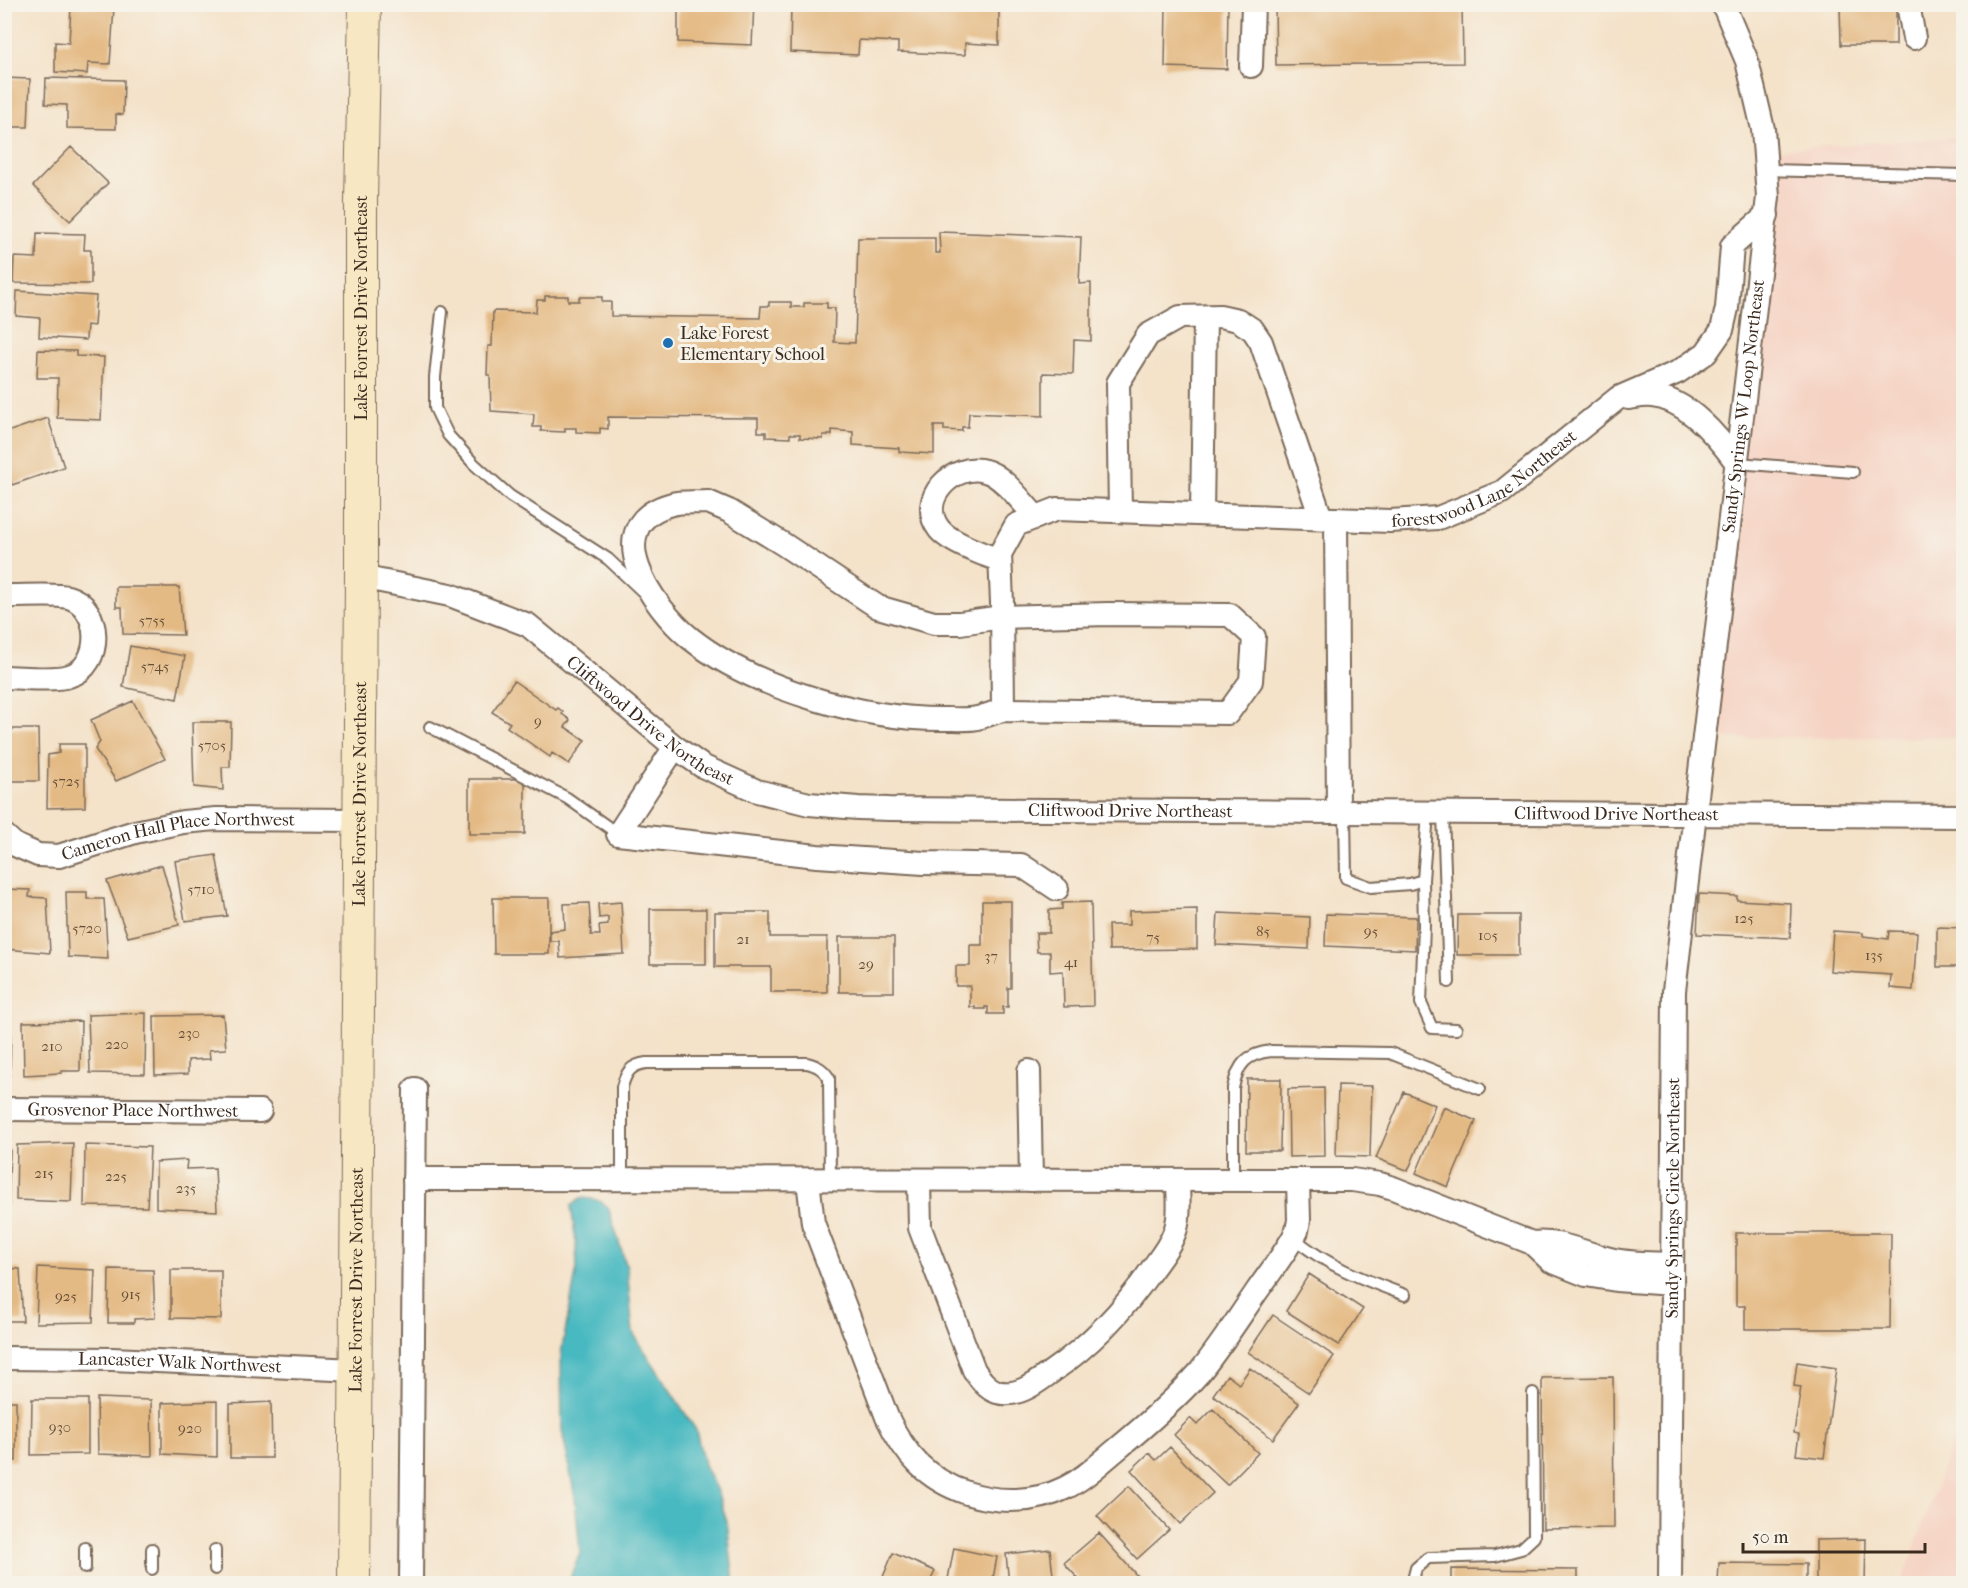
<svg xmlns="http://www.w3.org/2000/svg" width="1968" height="1588" viewBox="0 0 1968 1588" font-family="'IM FELL French Canon',serif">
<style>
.built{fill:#f5d2c2}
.water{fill:#4ab9c1;stroke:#427270;stroke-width:1.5}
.building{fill:#e4ba84}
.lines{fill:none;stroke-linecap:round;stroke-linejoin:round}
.lane-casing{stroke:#7c6a5a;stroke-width:14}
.street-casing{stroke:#7c6a5a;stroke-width:26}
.secondary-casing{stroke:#7c6a5a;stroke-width:34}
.lane{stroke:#fff;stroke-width:10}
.street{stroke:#fff;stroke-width:22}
.secondary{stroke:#f7e8c3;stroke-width:32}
.poi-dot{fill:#1f6fb2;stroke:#f7f3e8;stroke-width:2}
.labels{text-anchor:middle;stroke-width:6;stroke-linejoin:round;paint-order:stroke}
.number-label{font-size:15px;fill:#654e38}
.street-label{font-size:18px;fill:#3b2a1e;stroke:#f7f3e8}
.poi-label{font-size:18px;fill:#3b2a1e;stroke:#f7f3e8;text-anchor:start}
</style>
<rect width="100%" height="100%" fill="#f7f3e8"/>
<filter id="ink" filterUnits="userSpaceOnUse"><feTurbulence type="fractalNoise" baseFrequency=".0167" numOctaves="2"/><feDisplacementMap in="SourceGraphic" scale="12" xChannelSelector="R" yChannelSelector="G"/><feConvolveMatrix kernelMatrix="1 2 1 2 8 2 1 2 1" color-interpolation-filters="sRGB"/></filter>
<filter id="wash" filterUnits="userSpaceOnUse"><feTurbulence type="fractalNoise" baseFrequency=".008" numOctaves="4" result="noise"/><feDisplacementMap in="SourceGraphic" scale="24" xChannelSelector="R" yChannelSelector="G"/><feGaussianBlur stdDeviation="1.35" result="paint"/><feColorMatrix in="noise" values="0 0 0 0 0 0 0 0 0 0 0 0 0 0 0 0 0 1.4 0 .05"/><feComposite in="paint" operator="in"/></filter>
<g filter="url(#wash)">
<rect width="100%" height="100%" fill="#f4e2c9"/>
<path class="built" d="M1963 136V737L1708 738 1769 150Z
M1963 1410V1583H1902Z"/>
<path class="water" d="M582 1198C593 1199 600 1199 608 1207L627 1268 633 1333 696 1430 704 1465 717 1491 727 1522 734 1583H568L580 1553 575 1497 562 1430 561 1354 577 1268 576 1243 571 1206Z"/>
<g id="blocks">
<path class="building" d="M678 4H754L752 45 678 42Z
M825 4 824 6H836V4H999V45L965 43V55L898 52V42L859 40 858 55 790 52 791 5Z
M1166 4H1228L1227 69 1165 67Z
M1327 4H1462L1463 63 1276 65 1275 5Z
M1840 4H1896V45H1841Z
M71 6 114 8 110 64 88 63 87 74 55 72V42L69 43Z
M4 78 30 79 28 127H4Z
M46 78 124 80 123 115 116 114V129L67 128V105L45 104Z
M71 147 108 183 70 221 33 186Z
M4 198H10L8 231H4Z
M939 232 1081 237 1079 284 1091 283V341L1074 340 1073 374 1043 373V416L969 413 968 427H962V431L944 430V426H934V454L899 452V448L853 445V432L832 430V435H823V439L800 438V434H790V438L766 437V432H758V418L608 417V429L600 428V433L576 432V428H565V432L541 431V427H533L534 414 491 411 490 375H487L488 346H492L493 311 536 312 537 300H545V296H568V301H579V297H602V302H611V316L760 318 761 306H769V302H791V307H804V303H827V308H835L834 342 855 343 858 238H935V253H940Z
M37 233 85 234 84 250H91V284L13 283 14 257 36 258Z
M17 291 96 296 94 326 87 325 86 340 39 337 40 318 16 316Z
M38 350 76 351V356L104 357 101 420 57 418 58 378H37Z
M48 418 64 467 12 485 4 462V433Z
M116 587H179L183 635 123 634 122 607H116Z
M130 646 185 656 177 699 123 687Z
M514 681 556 710 558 708 563 712 562 714 570 720 565 727 585 740 569 764 552 753 550 757 507 727 510 723 492 712Z
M133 701 165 759 116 781 95 749 100 742 91 720Z
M192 722H231L230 767H222L223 790 194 787Z
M4 729H38L39 781H4Z
M59 744H85V807L47 808 48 755 59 753Z
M469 779H525V834H469Z
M216 855 227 916 185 921 175 861Z
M162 865 179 925 128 937 107 881Z
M6 889 30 890 29 897 47 898 50 953 5 949Z
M66 892H87V899H104L108 959 68 957Z
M1699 894 1737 896V900L1791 903 1790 938 1697 934Z
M493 898H549V954H494Z
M982 901H1011V988H1008V1007H1003V1014H988V1007H985V1009H975V1007H970V986H956V966H970V945H982Z
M621 902 624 954 560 958 559 941H550V931L565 929 564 904 589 903 591 935H600L599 926 608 925V917L599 918 598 904Z
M1091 902 1093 1006 1064 1007 1063 971 1050 972V952H1037L1036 933H1049V910L1062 909V903Z
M650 909H706V964H650Z
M1197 909V949L1109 950 1108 925H1129V911Z
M715 912H770V937H827V992H771V967H715Z
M1218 913 1310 917 1309 949 1216 945Z
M1326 914 1416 917 1415 950 1325 946Z
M1458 915H1519V955H1457Z
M1937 927 1964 928V967H1937Z
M1833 931 1863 933V936L1888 939 1889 931 1917 932 1913 990 1890 988 1891 975 1830 971Z
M839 937H894V992H839Z
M146 1013 145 1074 90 1073 88 1015Z
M223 1015 226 1049 209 1050 210 1059 188 1060V1074L155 1075 154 1016Z
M4 1016H11L10 1075 4 1074Z
M81 1021 80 1071H61V1073L24 1075 23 1022Z
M1247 1079H1281L1280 1151H1246Z
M1338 1085 1372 1086 1370 1157 1336 1156Z
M1324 1088 1325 1156 1289 1157 1288 1089Z
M1404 1092 1435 1105 1408 1171 1376 1158Z
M1444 1107 1476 1121 1448 1187 1416 1173Z
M73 1143 71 1202 16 1200 17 1145Z
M85 1145 150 1147 147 1207 84 1206Z
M4 1149H10L8 1206 4 1205Z
M187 1160 186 1169 215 1168 217 1211 156 1208V1162Z
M1736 1233H1891L1890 1329H1745V1306H1736Z
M38 1267 95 1270 93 1322 36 1323Z
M4 1268 20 1269 23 1321H4Z
M109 1269 153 1270 155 1318 134 1319V1323H108Z
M171 1270H221V1319L171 1318Z
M1309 1274 1363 1309 1339 1345 1286 1311Z
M1273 1315 1334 1356 1309 1393 1248 1352Z
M1797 1362 1836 1368 1824 1458 1796 1455 1799 1434 1794 1433 1801 1387 1794 1386Z
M1250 1368 1299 1403 1273 1439 1213 1395 1227 1375 1239 1384Z
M1613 1377 1614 1528 1543 1529 1542 1378Z
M97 1398 151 1400 152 1456 98 1454Z
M32 1399H88V1454L31 1455Z
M4 1401H16V1461H4Z
M217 1401V1457L162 1454V1403Z
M271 1402 272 1458H230V1404Z
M1213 1409 1258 1453 1227 1485 1174 1435 1190 1418 1197 1425Z
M1170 1447 1213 1493 1180 1524 1131 1470 1149 1453 1156 1460Z
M1129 1486 1169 1530 1137 1559 1097 1516Z
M1099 1533 1138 1577 1131 1584H1083L1064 1563Z
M1866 1539 1865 1584H1816V1540Z
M954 1548 997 1557 992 1584H947Z
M1050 1549 1054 1584H1009L1006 1554Z
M893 1553 935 1571 929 1584H880Z
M1719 1563 1806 1564V1584H1718Z
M1451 1569 1578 1570V1584H1451Z"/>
</g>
</g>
<g filter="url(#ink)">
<use href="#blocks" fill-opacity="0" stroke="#7c6a5a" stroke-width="1.5"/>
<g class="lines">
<defs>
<path id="lane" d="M1766 170 1964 175
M442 312 435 377V408L448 435 474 464 510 496 608 559 642 591
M1737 463 1853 472
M430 727 567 798 618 834
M1345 812 1346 878 1371 887 1410 884 1423 880 1428 813
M1443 813 1449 982
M1423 880 1424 926 1421 1003 1432 1028 1456 1029
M622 1179V1087C626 1072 631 1065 646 1063H807C818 1066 823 1069 829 1078L830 1180
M1233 1180V1088C1238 1064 1246 1054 1271 1051L1390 1053 1480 1089
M1293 1237C1326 1266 1365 1280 1405 1295
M85 1568V1548
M152 1569V1549
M215 1569V1550
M1412 1584 1416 1568 1428 1558 1495 1556 1521 1549 1534 1537 1533 1393"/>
<g id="street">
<path d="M1908 4 1914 38"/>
<path d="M1251 66 1253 4"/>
<path d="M1628 398C1636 397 1644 395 1652 396 1687 399 1718 437 1737 463"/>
<path d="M708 502 729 511 783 544 878 607 934 623H960L1002 617 1108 614 1230 615 1254 637 1251 681 1228 713 1003 710C995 712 986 716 977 718 968 720 956 719 946 719 865 720 754 689 690 638 653 608 595 525 672 504 682 501 697 503 708 502Z"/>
<path d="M1120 511 1118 383 1148 335 1180 317 1220 316 1238 320 1253 330 1261 342 1321 518"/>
<path d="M1202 513 1205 317"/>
<path d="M1336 519 1338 812"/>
<path d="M1000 560C984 555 949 542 939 529 916 499 954 462 985 471 1003 475 1023 504 1036 517"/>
<path id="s1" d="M361 577 450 595 528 625 675 747 702 766 757 791 809 804 858 808 889 809 1964 816"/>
<path d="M4 599 12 596C26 596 57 594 68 597 102 606 104 666 69 676 54 681 21 677 4 677"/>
<path id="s2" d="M1003 710 1002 603 1000 554 1016 525 1057 509 1390 521 1438 518 1502 492 1618 398 1678 372 1706 353 1722 330 1727 308 1732 246 1767 215"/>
<path d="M675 747 618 834 817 856 924 863 1021 865 1057 889"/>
<path id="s3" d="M4 835 15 845 38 855 59 856 135 832 183 822 216 819 359 820"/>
<path d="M1029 1071 1031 1180"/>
<path id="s4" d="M4 1109 260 1111"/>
<path d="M414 1179 1352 1180 1380 1184 1393 1188 1532 1243 1551 1261 1586 1275 1616 1280 1672 1284"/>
<path d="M808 1180 813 1223 887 1417C905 1455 926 1479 967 1493 997 1503 1035 1503 1065 1488 1084 1479 1099 1464 1116 1450 1145 1426 1174 1401 1199 1373 1220 1347 1238 1319 1257 1291 1271 1271 1286 1252 1297 1231L1299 1220 1298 1180"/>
<path d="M919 1180 920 1228 974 1370C980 1379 986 1388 997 1392 1017 1398 1036 1383 1051 1372 1092 1344 1124 1310 1152 1269 1160 1258 1169 1247 1174 1234 1181 1218 1178 1197 1178 1180"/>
<path d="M1532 1243C1560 1240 1580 1252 1606 1258 1627 1264 1650 1263 1672 1264"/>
<path id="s5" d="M4 1358 112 1359 356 1370"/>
<path d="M411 1584 415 1089"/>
<path id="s6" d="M1670 1584 1674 991 1768 197 1763 129 1747 61 1723 4"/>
</g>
<g id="secondary">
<path id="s7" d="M354 1584 361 577V201L365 4"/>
</g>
</defs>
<use href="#lane" class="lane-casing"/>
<use href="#street" class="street-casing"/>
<use href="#secondary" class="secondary-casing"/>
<use href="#lane" class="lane"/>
<use href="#street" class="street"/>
<use href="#secondary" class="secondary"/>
</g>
</g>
<circle class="poi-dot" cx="668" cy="343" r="6"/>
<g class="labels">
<g class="number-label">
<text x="152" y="625">5755</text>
<text x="155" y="671">5745</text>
<text x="538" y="726">9</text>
<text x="212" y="750">5705</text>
<text x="66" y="786">5725</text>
<text x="201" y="894">5710</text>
<text x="1744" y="923">125</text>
<text x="87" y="933">5720</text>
<text x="1263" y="936">85</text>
<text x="1371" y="936">95</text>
<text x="1488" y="940">105</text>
<text x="1153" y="942">75</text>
<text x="743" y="944">21</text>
<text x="1874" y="960">135</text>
<text x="991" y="961">37</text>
<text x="1071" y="967">41</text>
<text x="866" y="969">29</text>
<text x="189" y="1038">230</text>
<text x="117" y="1049">220</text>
<text x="52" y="1051">210</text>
<text x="44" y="1178">215</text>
<text x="116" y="1181">225</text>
<text x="186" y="1193">235</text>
<text x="131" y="1299">915</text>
<text x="66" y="1301">925</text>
<text x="60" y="1432">930</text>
<text x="190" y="1433">920</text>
</g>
<g class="street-label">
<text dy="6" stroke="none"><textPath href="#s7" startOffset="1276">Lake Forrest Drive Northeast</textPath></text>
<text dy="6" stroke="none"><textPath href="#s6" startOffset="1182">Sandy Springs W Loop Northeast</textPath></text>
<text dy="6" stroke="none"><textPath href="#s2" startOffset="672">forestwood Lane Northeast</textPath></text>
<text dy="6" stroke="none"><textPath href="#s1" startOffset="330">Cliftwood Drive Northeast</textPath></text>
<text dy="6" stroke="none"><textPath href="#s7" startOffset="790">Lake Forrest Drive Northeast</textPath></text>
<text dy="6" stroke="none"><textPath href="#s1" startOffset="834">Cliftwood Drive Northeast</textPath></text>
<text dy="6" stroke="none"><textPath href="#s1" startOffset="1320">Cliftwood Drive Northeast</textPath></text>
<text dy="6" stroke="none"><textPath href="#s3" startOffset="183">Cameron Hall Place Northwest</textPath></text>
<text dy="6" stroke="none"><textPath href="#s4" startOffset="129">Grosvenor Place Northwest</textPath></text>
<text dy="6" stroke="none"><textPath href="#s6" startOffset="386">Sandy Springs Circle Northeast</textPath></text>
<text dy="6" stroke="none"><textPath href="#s7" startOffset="304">Lake Forrest Drive Northeast</textPath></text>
<text dy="6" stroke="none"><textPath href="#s5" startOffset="176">Lancaster Walk Northwest</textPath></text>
</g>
<g class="poi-label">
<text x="680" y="339">Lake Forest<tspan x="680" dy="21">Elementary School</tspan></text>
</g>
</g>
<rect width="1968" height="1588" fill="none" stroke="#f7f3e8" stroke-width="24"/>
<path d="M1743 1543v9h182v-9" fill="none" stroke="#3b2a1e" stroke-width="3"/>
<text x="1752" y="1543" font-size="18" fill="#3b2a1e" stroke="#f7f3e8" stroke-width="4.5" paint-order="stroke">50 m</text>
</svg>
